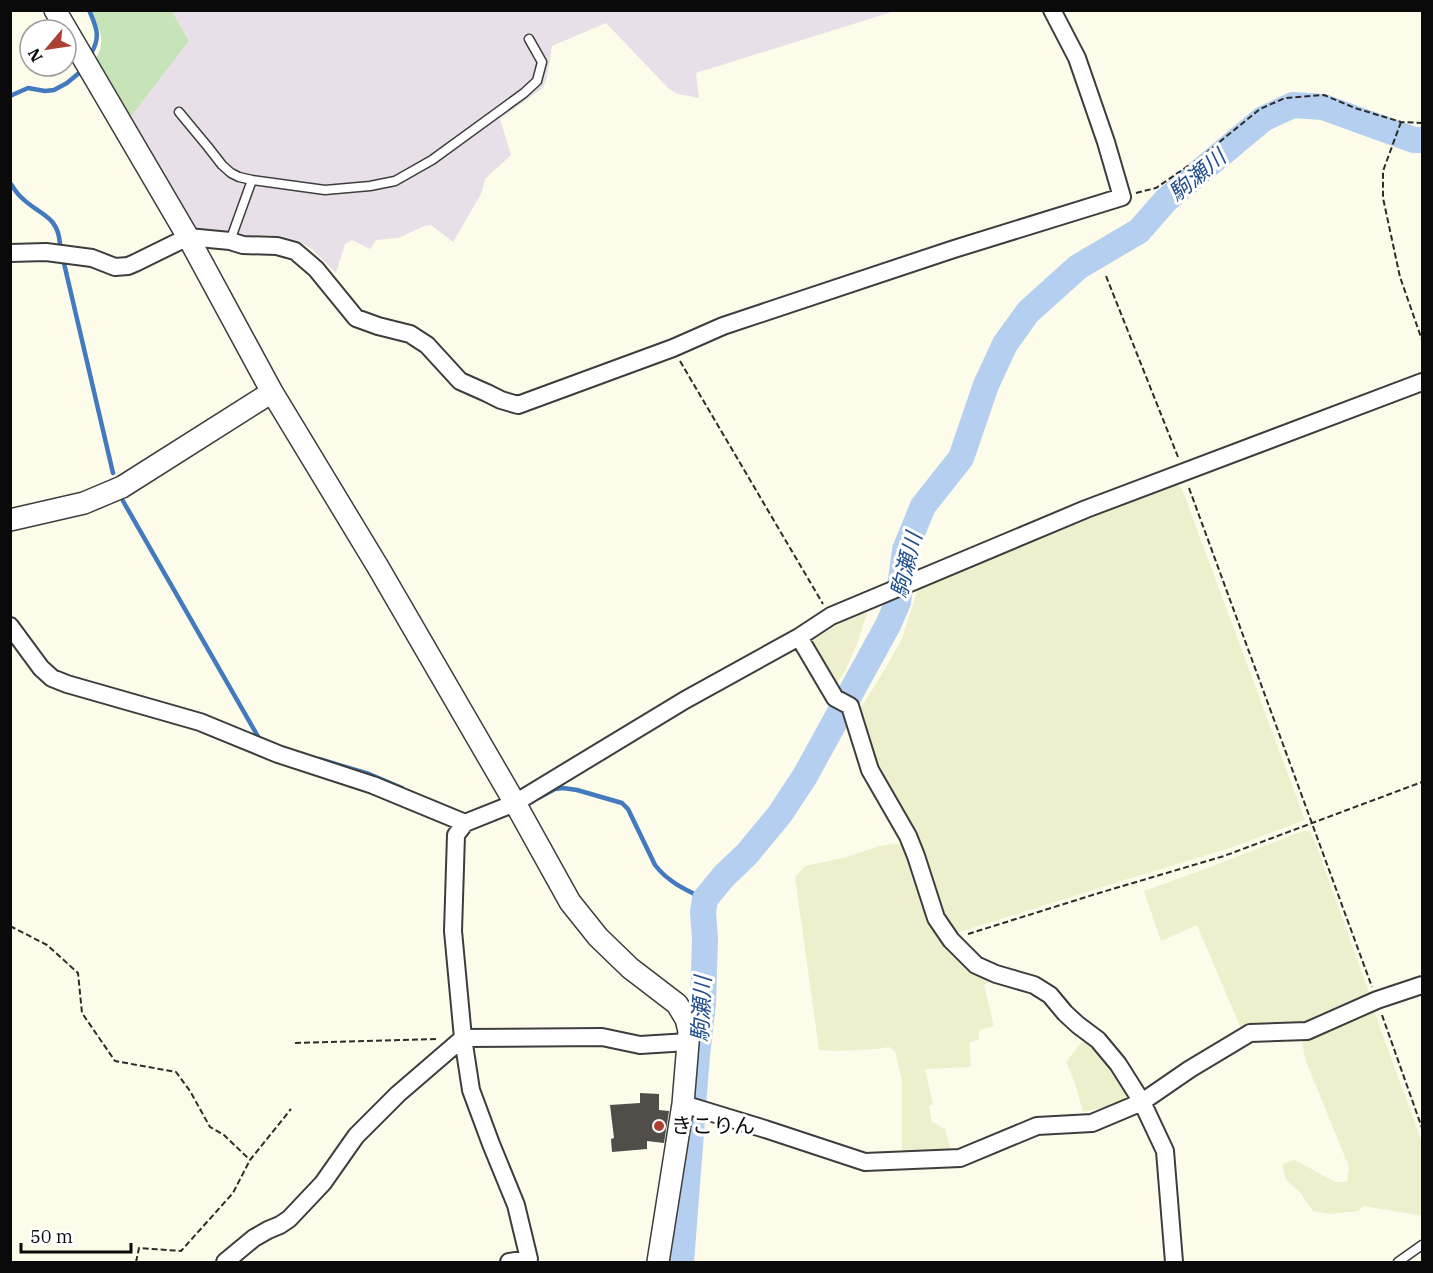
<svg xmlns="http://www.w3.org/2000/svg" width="1433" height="1273" viewBox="0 0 1433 1273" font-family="'IBM Plex Serif','Noto Sans JP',serif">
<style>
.industrial{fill:#e9dfe8}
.farmland{fill:#edefcd}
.green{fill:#c7e3b8}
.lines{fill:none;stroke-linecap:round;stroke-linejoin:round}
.stream{stroke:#4379be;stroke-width:4.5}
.river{stroke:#b4cfef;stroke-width:26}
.building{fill:#514d48}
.service-casing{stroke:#3d3d3d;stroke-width:11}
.minor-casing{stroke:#3d3d3d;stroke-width:20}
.tertiary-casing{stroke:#3d3d3d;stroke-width:24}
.path{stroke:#2c2c2c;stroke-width:2;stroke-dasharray:6 3;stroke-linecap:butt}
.service{stroke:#fff;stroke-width:8}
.minor{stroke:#fff;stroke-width:16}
.tertiary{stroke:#fff;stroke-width:21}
.poi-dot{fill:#aa3f32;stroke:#fff;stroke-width:2}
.labels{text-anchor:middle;stroke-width:6;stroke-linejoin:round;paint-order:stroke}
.poi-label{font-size:21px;fill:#0a0a0a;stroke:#fff;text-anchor:start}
.water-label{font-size:22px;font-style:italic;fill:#224e8d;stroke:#fff}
</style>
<rect width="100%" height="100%" fill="#fdfcea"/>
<path class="industrial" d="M172 11H895L696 73 699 98 678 94 669 89 606 23 552 46 547 77 543 88 500 119 511 155 485 179 481 194 453 242 431 225 425 226 398 238 376 240 370 249 352 240 345 244 336 273 313 250 299 241 281 236 265 235 241 236 223 232 190 228 129 119 189 41Z"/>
<path class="farmland" d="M1178 485 1182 489 1305 820 1230 848 1118 882 953 934 940 917 885 789 858 712 876 684 901 641 917 592 922 583 1099 512Z
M864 611 867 614 857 644 846 669 835 687 806 642Z
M1303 831H1310L1314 839 1371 998 1293 1028 1242 1031 1197 925 1161 941 1144 891 1213 866Z
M893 844H904L924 906 937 936 954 956 989 981 984 985 994 1026 979 1030V1039L969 1043 971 1067 925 1069 933 1104 929 1106 932 1122 945 1129 952 1154 902 1158V1081L895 1051 889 1047 878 1049 836 1051 819 1050 795 877 805 866 847 857 879 846Z
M1374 1011 1422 1142V1216L1364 1206 1358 1211 1330 1214 1313 1211 1299 1191 1286 1180 1282 1164 1295 1160 1335 1182H1347L1349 1167 1305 1059 1302 1040Z
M1081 1043H1089L1114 1067 1126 1090 1127 1095 1125 1099 1114 1105 1083 1112 1075 1083 1066 1062Z"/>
<path class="green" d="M91 11H172L189 41 129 119 96 58C107 41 99 28 91 11Z"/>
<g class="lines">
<path class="stream" d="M89 10C96 27 101 35 92 52
M10 96 28 88 45 91 54 90 67 83 79 73
M10 183C14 188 17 194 22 198 39 215 58 215 60 244
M63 259 113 473
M123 501 260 740
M319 759 369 774 402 788
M538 798 555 789 563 788 577 790 622 803 628 809 655 865C668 882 686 890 705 899"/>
<path class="river" d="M681 1262 697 1055 703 1003 705 939 703 912 705 899 724 876 747 854 780 814 805 776 888 625 898 602 905 550 923 506 961 458 986 385 1005 344 1028 312 1078 267 1139 231 1166 200 1263 119 1293 105 1323 107 1414 140H1422"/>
</g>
<path class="building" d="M640 1093 659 1094V1110L669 1111 664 1143 647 1141V1149L612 1152 611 1139 614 1138 610 1105 640 1103Z"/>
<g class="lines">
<defs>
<path id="service" d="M179 112 208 147 222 165 231 173 239 177 252 180 325 190 370 186 395 181 432 160 524 93 537 81 542 62 529 39
M230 241 252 180
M1398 1262 1422 1245"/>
<path id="minor" d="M10 253 46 252 92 258 115 267 128 266 135 263 188 237 230 241 243 245 277 246 295 251 316 269 356 318 378 326 410 334 427 345 460 381 487 393 501 400 518 405 673 348 723 326 954 249 1122 197 1106 142 1077 58 1052 10
M10 626 41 668 52 678 67 684 200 722 278 754 373 785 465 823
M799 637 835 698 850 706 870 770 908 836 916 856 936 918 951 940 976 965 996 974 1034 985 1050 995 1065 1013 1078 1025 1098 1040 1118 1064 1142 1102 1165 1151 1174 1262
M683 1104 765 1129 865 1162 960 1158 1037 1126 1092 1123 1142 1102 1190 1069 1250 1033 1307 1031 1377 1000 1422 985
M225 1262 254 1238 268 1230 280 1225 289 1219 323 1183 356 1136 398 1094 463 1038 602 1037 640 1045 688 1042
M509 1262 529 1259 516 1205 491 1144 471 1090 463 1038 453 931 456 835 465 823 515 803 685 700 799 637 831 616 1086 509 1422 382"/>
<path id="tertiary" d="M55 10 188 237 272 392 378 567 515 803 570 902 598 937 630 968 677 1004 686 1019 689 1031 683 1104 658 1262
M10 520 84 503 122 487 272 392"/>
</defs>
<use href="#service" class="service-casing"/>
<use href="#minor" class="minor-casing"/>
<use href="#tertiary" class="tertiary-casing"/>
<path class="path" d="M1401 122 1383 171V198L1400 277 1422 340
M1136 193 1156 188 1201 157 1260 109 1285 98 1324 95 1355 108 1401 122 1422 123
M1106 276 1178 457
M680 361 823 604
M1189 488 1372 987
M10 926 47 945 78 973 82 1013 115 1061 176 1072 190 1091 210 1127 224 1135 250 1160
M968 934 1099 893 1224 856 1422 782
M1382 1015 1422 1128
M295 1043 437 1039
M136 1262 139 1248 181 1251 233 1193 250 1160 291 1109"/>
<use href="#service" class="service"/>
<use href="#minor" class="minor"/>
<use href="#tertiary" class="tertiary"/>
</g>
<circle class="poi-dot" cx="659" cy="1126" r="6"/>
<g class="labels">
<g class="poi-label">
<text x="671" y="1133">きこりん</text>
</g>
<g class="water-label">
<text transform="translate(1197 175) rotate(-40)" y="8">駒瀬川</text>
<text transform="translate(906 565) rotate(-76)" y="8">駒瀬川</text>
<text transform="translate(701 1009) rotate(-87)" y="8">駒瀬川</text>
</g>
</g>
<rect width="1433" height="1273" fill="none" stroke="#0a0a0a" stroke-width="24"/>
<g transform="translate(48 48) rotate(241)"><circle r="28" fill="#ffffff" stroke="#9d9d9d" stroke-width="1.5"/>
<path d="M0-4.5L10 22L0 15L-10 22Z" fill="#aa3f32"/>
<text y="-9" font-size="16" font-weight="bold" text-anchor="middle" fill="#0a0a0a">N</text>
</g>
<path d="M21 1243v9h110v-9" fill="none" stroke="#0a0a0a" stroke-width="3"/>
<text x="30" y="1243" font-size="18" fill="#0a0a0a" stroke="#ffffff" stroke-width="4.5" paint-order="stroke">50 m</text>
</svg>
